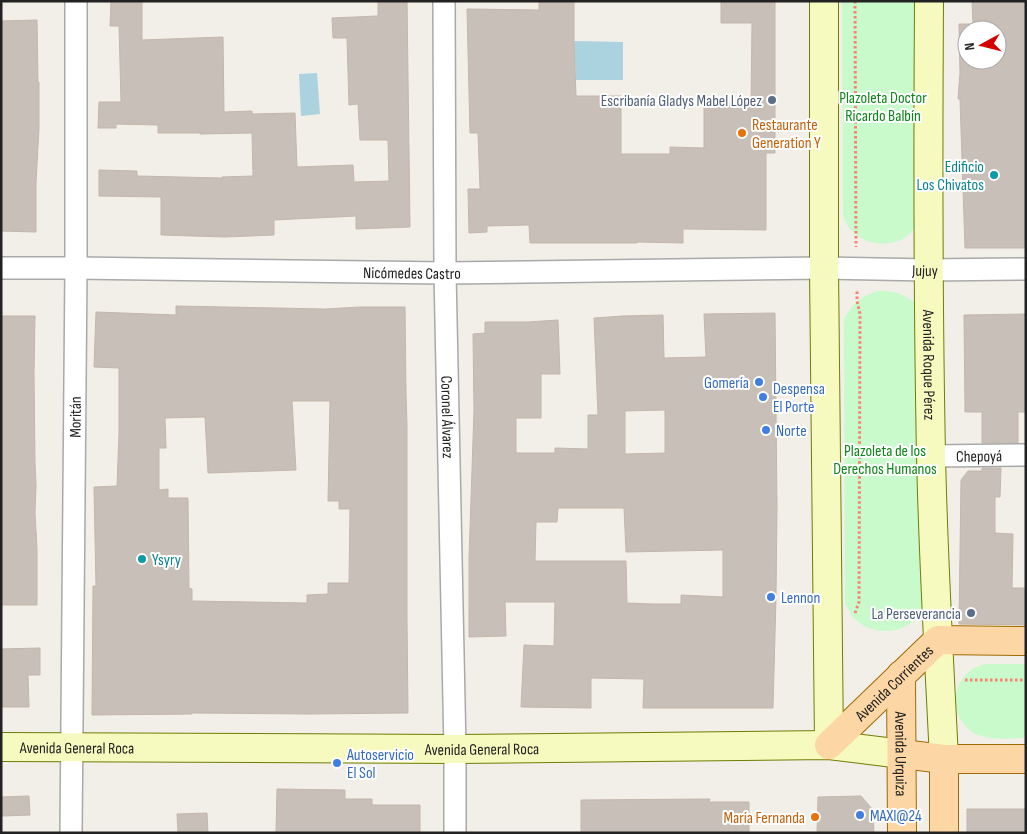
<svg xmlns="http://www.w3.org/2000/svg" width="1027" height="834" viewBox="0 0 1027 834" font-family="'Sofia Sans Condensed',sans-serif">
<style>
.park{fill:#c8facc}
.water{fill:#aad3df}
.building{fill:#c7bfb8;stroke:#c4b6ab;fill-rule:evenodd}
.lines{fill:none;stroke-linecap:round;stroke-linejoin:round}
.minor-casing{stroke:#a9a9a9;stroke-width:24}
.secondary-casing{stroke:#707d05;stroke-width:30}
.primary-casing{stroke:#a06b00;stroke-width:30}
.path{stroke:#fa8072;stroke-width:3;stroke-dasharray:2.5 2.5;stroke-linecap:butt}
.minor{stroke:#fff;stroke-width:21}
.secondary{stroke:#f7fabf;stroke-width:28}
.primary{stroke:#fcd6a4;stroke-width:28}
.service-dot{fill:#5c6f8a;stroke:#fff;stroke-width:2}
.food-dot{fill:#e8710a;stroke:#fff;stroke-width:2}
.culture-dot{fill:#0f9aa8;stroke:#fff;stroke-width:2}
.shop-dot{fill:#3f7fe0;stroke:#fff;stroke-width:2}
.labels{text-anchor:middle;stroke-width:4;stroke-linejoin:round;paint-order:stroke}
.park-label{font-size:16px;fill:#0c8416;stroke:#fff}
.service-label{font-size:16px;fill:#4e5e75;stroke:#fff;text-anchor:end}
.food-label{font-size:16px;fill:#c56008;stroke:#fff;text-anchor:start}
.culture-label{font-size:16px;fill:#0d838f;stroke:#fff;text-anchor:end}
.street-label{font-size:16px;fill:#222;stroke:#fff}
.shop-label{font-size:16px;fill:#366cbe;stroke:#fff;text-anchor:start}
</style>
<rect width="100%" height="100%" fill="#f2efe9"/>
<path class="park" d="M842 1H923L917 226C914 229 910 234 906 237 889 248 865 245 851 230 847 226 845 221 843 216Z
M877 291C896 291 902 293 918 305L926 599C924 604 923 610 920 614 905 635 872 637 854 618 850 614 848 608 845 604L844 319C854 302 859 298 877 291Z
M985 664H1026V738C1010 738 991 741 976 734 969 731 964 725 960 718 950 701 957 678 974 668 978 666 982 665 985 664Z"/>
<path class="water" d="M574 41 623 42V80H576Z
M317 73 320 114 301 116 299 74Z"/>
<path class="building" d="M111 1H142V40L223 37 224 112 252 111V114L295 113 297 167 353 165 354 182 389 181 388 140H360L358 104 349 105 347 38H333L332 18 378 16V1H407L410 227 356 229V216L274 220V235L225 237 161 235V197L99 196V170L137 171V176L222 178V177L253 176 252 133 200 134V133H158V125L116 124V128H98L99 102H121L119 26H110Z
M539 1H574V41L576 96H621V154H670V147L704 148V103H751L752 23H721V1H775V153H766V230L683 229V243L637 242V243H530L529 225 487 226V232L469 233 468 189H480L478 133H470L467 9 539 10Z
M972 1H1026V248H965L960 99H958L960 73 959 24H973ZM967 30H997V60H967Z
M37 20 38 82H39V128L36 183V232L1 231V21Z
M176 306 325 309 360 307H405L406 394 407 425V620L408 713 308 714 192 713V714L92 715 93 586H96L94 487 117 486 119 433V368L94 367 96 312 176 315ZM292 401H330L328 501H339V509H350L349 583H328V594L307 595V603L192 601V589L189 588 188 498H168V489L159 490V448H166L165 418 205 417 208 473 296 470Z
M775 313 777 506 776 597 773 708H643L644 679 591 678V708L521 707 524 645 554 646 555 602H505L506 636 469 637V559L474 410 473 334 485 333V322H528L558 320 560 374H541V418H516V453H555V448L588 449V415H598L594 318 623 316 663 315 664 358 706 357 704 314ZM665 410V453L625 454V411ZM558 508H624L626 552 723 550V597L681 595V604H652L627 603 626 561H535L536 522H557Z
M1026 314V412H1018V443H982V412H965L964 315Z
M1 316H35L34 373 35 463 36 485 35 513 37 549V605H1Z
M982 468H1001L1000 497H995V533L1013 534 1012 588H1026V625L959 624 961 480 968 471H982Z
M40 648V675H28L29 707H1V649Z
M277 789 345 790V799H372V805H420V833H276Z
M29 796 30 815 2 816 1 797Z
M861 796 873 810 874 833H817L818 797Z
M710 799 709 802H749V833H581V800Z
M967 809H1026V833H967Z
M207 813 208 833H178L177 814Z"/>
<g class="lines">
<defs>
<g id="minor">
<path id="s1" d="M444 1 445 273 455 749V833"/>
<path id="s2" d="M1 268H76L445 273 824 268 928 270 1026 269"/>
<path id="s3" d="M931 456 1026 455"/>
<path id="s4" d="M71 833 76 268V1"/>
</g>
<g id="secondary">
<path d="M824 1V268L829 745"/>
<path id="s5" d="M929 1C928 152 928 303 931 454 933 556 939 657 944 759"/>
<path id="s6" d="M1 747 455 749 829 745 902 754"/>
</g>
<g id="primary">
<path id="s7" d="M901 675 902 833"/>
<path id="s8" d="M829 745 938 640 1026 641"/>
<path d="M902 754 944 759H1026"/>
<path d="M944 833V759"/>
</g>
</defs>
<use href="#minor" class="minor-casing"/>
<use href="#secondary" class="secondary-casing"/>
<use href="#primary" class="primary-casing"/>
<path class="path" d="M855 1 856 247
M855 613 859 602 860 314 857 301V290
M965 680H1026"/>
<use href="#minor" class="minor"/>
<use href="#secondary" class="secondary"/>
<use href="#primary" class="primary"/>
</g>
<g class="service-dot">
<circle cx="772" cy="100" r="5"/>
<circle cx="971" cy="613" r="5"/>
</g>
<g class="food-dot">
<circle cx="742" cy="133" r="5"/>
<circle cx="815" cy="817" r="5"/>
</g>
<g class="culture-dot">
<circle cx="994" cy="175" r="5"/>
<circle cx="142" cy="559" r="5"/>
</g>
<g class="shop-dot">
<circle cx="759" cy="382" r="5"/>
<circle cx="763" cy="397" r="5"/>
<circle cx="766" cy="430" r="5"/>
<circle cx="771" cy="597" r="5"/>
<circle cx="337" cy="763" r="5"/>
<circle cx="860" cy="815" r="5"/>
</g>
<g class="labels">
<g class="park-label">
<text x="883" y="103">Plazoleta Doctor<tspan x="883" dy="18">Ricardo Balbín</tspan></text>
<text x="885" y="456">Plazoleta de los<tspan x="885" dy="18">Derechos Humanos</tspan></text>
</g>
<g class="service-label">
<text x="762" y="106">Escribanía Gladys Mabel López</text>
<text x="961" y="619">La Perseverancia</text>
</g>
<g class="food-label">
<text x="752" y="130">Restaurante<tspan x="752" dy="18">Generation Y</tspan></text>
<text x="805" y="823" text-anchor="end">María Fernanda</text>
</g>
<g class="culture-label">
<text x="984" y="172">Edificio<tspan x="984" dy="18">Los Chivatos</tspan></text>
<text x="152" y="565" text-anchor="start">Ysyry</text>
</g>
<g class="street-label">
<text dy="6" stroke="none"><textPath href="#s2" startOffset="924">Jujuy</textPath></text>
<text dy="6" stroke="none"><textPath href="#s2" startOffset="411">Nicómedes Castro</textPath></text>
<text dy="6" stroke="none"><textPath href="#s5" startOffset="364">Avenida Roque Pérez</textPath></text>
<text dy="6" stroke="none"><textPath href="#s4" startOffset="416">Moritán</textPath></text>
<text dy="6" stroke="none"><textPath href="#s1" startOffset="416">Coronel Álvarez</textPath></text>
<text dy="6" stroke="none"><textPath href="#s3" startOffset="48">Chepoyá</textPath></text>
<text dy="6" stroke="none"><textPath href="#s8" startOffset="90">Avenida Corrientes</textPath></text>
<text dy="6" stroke="none"><textPath href="#s6" startOffset="76">Avenida General Roca</textPath></text>
<text dy="6" stroke="none"><textPath href="#s6" startOffset="481">Avenida General Roca</textPath></text>
<text dy="6" stroke="none"><textPath href="#s7" startOffset="79">Avenida Urquiza</textPath></text>
</g>
<g class="shop-label">
<text x="749" y="388" text-anchor="end">Gomería</text>
<text x="773" y="394">Despensa<tspan x="773" dy="18">El Porte</tspan></text>
<text x="776" y="436">Norte</text>
<text x="781" y="603">Lennon</text>
<text x="347" y="760">Autoservicio<tspan x="347" dy="18">El Sol</tspan></text>
<text x="870" y="821">MAXI@24</text>
</g>
</g>
<rect width="1027" height="834" fill="none" stroke="#222222" stroke-width="5"/>
<g transform="translate(982 45) rotate(263)"><circle r="24" fill="#ffffff" stroke="#a7a7a7"/>
<path d="M0-4L9 19L0 12L-9 19Z" fill="#d40000"/>
<text y="-8" font-size="14" font-weight="bold" text-anchor="middle" fill="#222222">N</text>
</g>
</svg>
